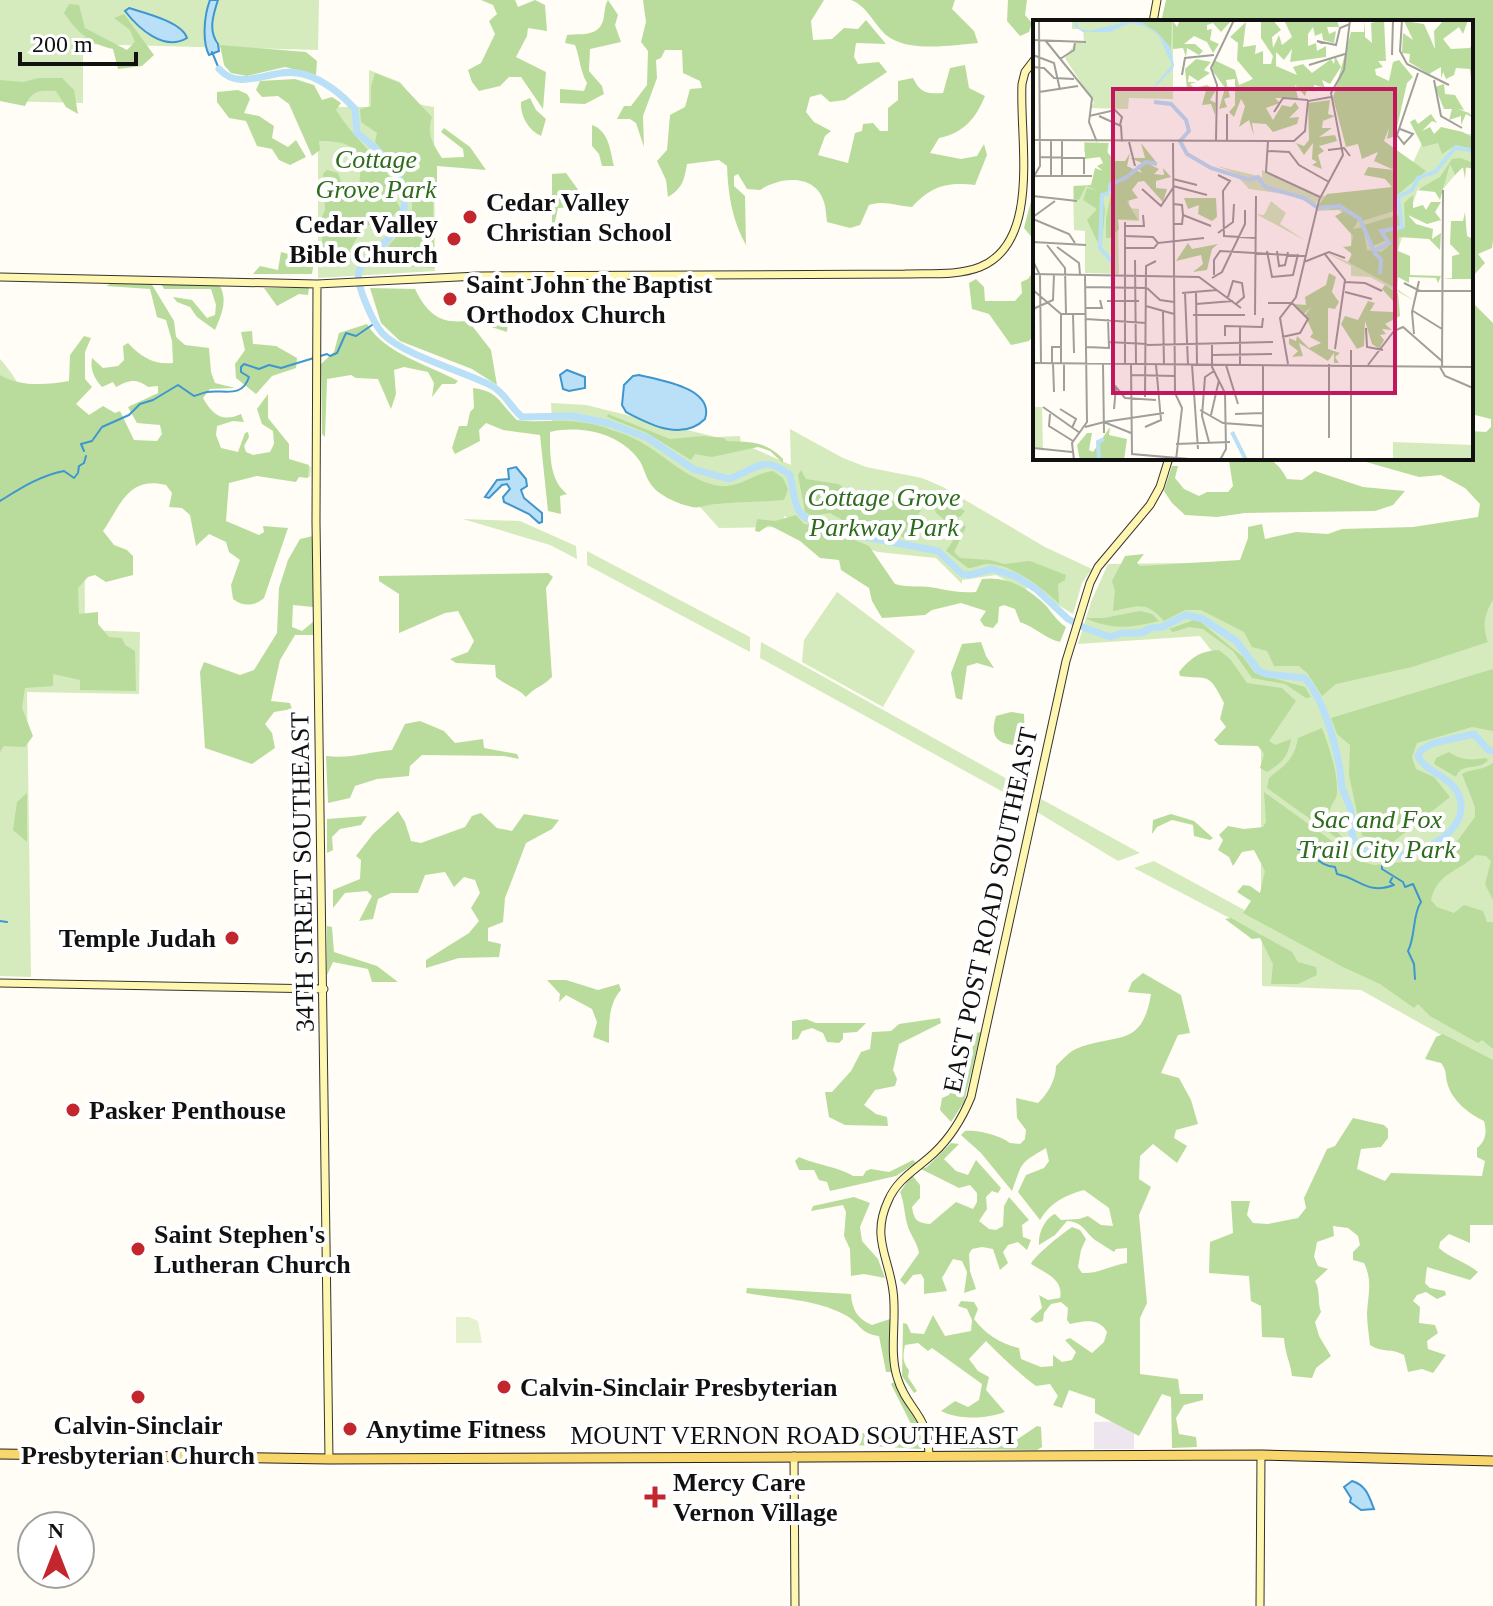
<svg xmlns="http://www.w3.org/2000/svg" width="1493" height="1606" viewBox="0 0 1493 1606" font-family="Georgia,serif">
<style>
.industrial{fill:#eee6ef}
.green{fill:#d5ebbd}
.forest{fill:#b9dc9c}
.pitch{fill:#e6f2cf}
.water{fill:#b9e0f7;stroke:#3f96cf;stroke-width:2}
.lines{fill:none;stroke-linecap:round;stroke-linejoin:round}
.stream{stroke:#3f96cf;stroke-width:2}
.river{stroke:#b9e0f7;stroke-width:7}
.secondary-casing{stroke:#333;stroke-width:9}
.primary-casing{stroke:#222;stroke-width:11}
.secondary{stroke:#fff6b0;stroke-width:7}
.primary{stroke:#f9d66b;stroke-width:9}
.poi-dot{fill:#c4262e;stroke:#fff;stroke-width:3}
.labels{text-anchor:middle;stroke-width:8;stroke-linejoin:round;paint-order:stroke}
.park-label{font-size:26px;font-style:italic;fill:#2f6b1f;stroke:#fff}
.poi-label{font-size:26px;font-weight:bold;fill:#111;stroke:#fff;text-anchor:start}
.street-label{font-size:26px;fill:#111;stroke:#fff}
.inset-river{fill:none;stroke:#b9e0f7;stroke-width:4}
.inset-road{fill:none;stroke:#a09f9a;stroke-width:2}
.view{fill:#c2185b;fill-opacity:0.15;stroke:#c2185b;stroke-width:4}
.inset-edge{fill:none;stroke:#111;stroke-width:4}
</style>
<rect width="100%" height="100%" fill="#fffdf5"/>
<path class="industrial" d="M1134 1421V1449H1094V1422Z"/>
<path class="green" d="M0 0H319L318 50 83 44V103L0 101Z
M369 70 400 82 417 104 434 107 435 271 318 278V107H369Z
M0 359C29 391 25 407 25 448L250 459 311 467 310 477 248 468 84 467 85 630 140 632 139 694 27 692 31 977 0 976Z
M551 403 586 405 716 437 740 436 741 443 791 465 790 429 843 458 866 467 922 478 943 487 1045 547 1092 569 1082 583 1073 614 1027 586 1026 591 996 575 962 580V584L936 558 878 552 822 534 784 516 783 527 719 528 643 444 611 429 578 423 552 422Z
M463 519 520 521 576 546 577 559 550 545Z
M587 551 750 637V652L587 565Z
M1493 559V1064L1361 990 1262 986V935L1134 868 1154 861 1261 919V714L1200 636 1078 644 1091 602 1108 564Z
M837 592 915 651 883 707 802 662 804 640Z
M761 642 1027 790 1025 804 760 658Z
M1041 799 1140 853 1118 861 1037 812Z"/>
<path class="forest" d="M481 0H515L518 7 535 0 545 5 547 31 528 28 527 36 516 57 546 72 543 109 521 77H509L500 86 479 91 472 82 468 70 481 63 495 34 489 21 497 14 493 5Z
M608 0 618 15 615 25 621 42 590 49 589 71 602 86 604 94 585 104 560 103V89L584 91 587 83C580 71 580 58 575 45L565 43 567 35C579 33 597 38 603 21 605 13 604 7 608 0Z
M643 0H824L811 21 813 40 832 39 844 28 858 29 866 20 886 44 856 43 854 57 858 64 879 62 887 72 845 100 830 102 821 94 810 97 806 112 814 122 831 131 825 136 818 155 848 163 855 133 862 131 863 124 873 123 880 131H888V108L898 100V81L913 78C920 93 927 94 943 93L950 68 965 65 969 88 985 96C976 118 964 133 939 138L930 153 961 159 977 156 984 144 987 155 975 185C946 182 932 186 912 207 896 206 885 200 869 205L860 225 850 228 827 222C826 215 826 208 824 202 815 173 780 177 760 190L747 189 738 174 734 176V186L745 196 746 245C732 221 728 193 727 166L719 160 687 164C684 180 683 188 668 197L666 180 657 161 667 150 670 115 685 107 690 89 702 88 700 81 683 73 682 50H665L661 58 656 60 657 78 643 116 644 147 636 123 630 119H617L624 106H631L647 85 648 51 641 42 646 22Z
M851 0H955L952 9 974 31 978 43C953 45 907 53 886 35 874 24 867 6 851 0Z
M1008 0H1027L1025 15 1032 23 1029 32 1020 36 1007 21Z
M1166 0H1493V240L1492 248 1478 254 1485 263 1472 277 1471 22H1161Z
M69 4 79 5 85 28 127 50 135 42 130 30 114 18 124 14 154 55 142 66 118 69 113 49C90 44 77 32 64 13Z
M220 45 306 52 317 61 316 75 285 67 247 76 231 73 224 65Z
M375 73 400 83 432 117C426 134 433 144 442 158L464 157 463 149 441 132 444 128 470 147 486 170 437 166V185L433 193 434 268 372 264C384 249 400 236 409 219 422 194 391 160 375 142L377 133 361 122 360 109 371 106V87Z
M39 78H62L74 90 78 114 66 107 56 91C39 90 32 90 25 106L0 101V80L23 82Z
M295 79 314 85 322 100 332 97 341 103 336 110C353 138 379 157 395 185L391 193 401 209 385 222 369 225 358 236 347 255 333 262 323 259 321 219 325 210 323 174 327 170 338 173 342 184 359 185C364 149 353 141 319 141L320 150 312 156 289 104 278 96 262 97 256 90 260 81Z
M238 90 247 94 250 99 244 113 259 116 274 126 272 138 288 147 296 140 306 157 290 165 279 160 272 149 257 146 246 121 229 118 217 102V92Z
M530 98 536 110 546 119 541 136C528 130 520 115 521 102Z
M592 125C609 131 610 150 614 166H602L599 154 592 146Z
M1035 128V241L1024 228 1032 197 1031 144Z
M566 173 579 191 576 207 558 208 552 235V174Z
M281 252 314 261 312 274H253L260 266 278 270Z
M1035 269V333L1029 341 1011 345 989 314 972 309 969 283 976 279 984 287 985 301H1015L1022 293 1021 282 1028 279Z
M160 282 220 286C228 301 221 316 215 330L197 317 190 307 177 302 173 297 192 300 207 318 215 315 216 305 211 289H164Z
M112 283H151L174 321 176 337 185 345 209 348 211 372 215 383 235 388 210 389 203 398C212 414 222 423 241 414L244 422 233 421 217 426 216 435 221 448 238 452 245 433 248 432 249 437 244 446 246 452 253 455 270 452 274 444 273 431 262 424 257 409 268 394V418L289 444V459L309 465 308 478 299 477 296 482 257 476 229 483 226 521 259 535 264 532 263 526 288 528 264 598C255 606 243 607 233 599L231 585 240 560 229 552 226 542 209 534 196 546 190 515 182 508 169 507 172 493 166 485C128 476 121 505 103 531L114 545 127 550 133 556V575L106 582 95 575 88 577 78 588 79 614 98 612V624L109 637 122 638 125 645 135 651 136 691 80 690V680L53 674V686L25 688 22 708 33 736 25 747 4 746 0 752V375C20 387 46 385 69 381L70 355 84 336 91 338 85 352V379L92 387 76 404 89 415 103 406 115 413 120 411 134 440 157 441 162 434 160 425 137 423 128 407 158 393V386L148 387C136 378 129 380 116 387L113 382 102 387C94 378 90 370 92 358L103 368 118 366 124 360 123 346 128 343C141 357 154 365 173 363L172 341 166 320 157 317 150 289 106 286Z
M264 288H309L308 295 299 294 277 306Z
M370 288 415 289C437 334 459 320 501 317L508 321 507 332 479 323 473 327 491 350 497 385 472 369 400 341 381 323Z
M1471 301 1493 323V600C1484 614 1482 628 1488 642L1412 667 1336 684 1322 696 1308 674 1299 666H1274L1267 651 1252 647 1244 632 1201 610H1185L1164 621C1146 600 1138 606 1113 611L1115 591 1112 581 1125 556 1144 554 1137 563 1140 566 1240 560 1248 538V527L1262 524 1265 539 1296 532 1328 534 1342 529 1413 527 1478 517 1480 504 1465 488 1441 475 1419 477 1352 458H1471V431L1486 432 1491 427V419L1471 414Z
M367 324C385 354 429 365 458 381L455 384H442L432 397 434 383 428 372 404 367 394 370 396 394 391 409 378 379 356 378 351 375 327 379 325 437 322 434 321 364 334 352 339 333Z
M252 331 253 344 276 346 297 358 296 368 272 376 256 394 236 378 235 364 245 350 241 332Z
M473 388C499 391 500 404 517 420 537 423 558 419 579 422 596 423 617 431 633 438 663 452 686 481 720 486 739 488 755 473 773 471L783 478 788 489 784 500C761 502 738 502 716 504 708 504 699 509 692 507 678 504 657 495 650 483 645 476 644 467 639 460 619 433 581 425 550 432 550 453 549 480 567 494L560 496 561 514 548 511 540 435 503 430 486 423 479 430 480 441 455 454 452 448 459 426H467L470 412 474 408Z
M608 414 670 439 703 436 724 438 727 441C751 442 766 441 783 459V463L770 451 758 447 712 457 695 454 691 460 647 433 607 417Z
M1225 458C1256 458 1271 449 1287 479L1302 480 1315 471 1363 487 1405 491 1393 505 1375 511 1245 513 1217 517 1185 515 1172 503 1164 491 1172 466H1178L1175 478 1184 489 1199 496 1207 492H1228L1233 486 1229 461Z
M801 470 806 479 838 484 853 493 922 508 906 538 887 532 858 529 830 513 812 516 805 512 798 475Z
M935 496 965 511 961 516 947 522 936 513 932 503Z
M796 515 804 524 822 526 869 546 895 584C909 588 922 585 936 588 950 591 961 593 976 592L982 579C1004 576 1023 585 1040 600 1050 608 1055 620 1066 627L1060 642C1046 639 1035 627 1020 622L1015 609 1004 605 999 607 998 622 993 628 984 626 980 620 986 611 961 603 932 610 925 615 882 618 872 601 869 588 841 570 839 560 820 558 800 541 769 525 759 532 755 531 757 519 775 521Z
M964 525 966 527 954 552 960 558 990 560 1004 564 1030 561 1066 575 1065 580 1058 584 1059 604C1044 589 1011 563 987 564 981 564 975 568 968 568L946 551Z
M313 536V607L293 605 292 627 302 631 313 622V635H295L280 660 271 701 290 703 292 709 274 712 265 724 272 733 275 748 252 764 205 748 200 672 204 662 240 675 254 670 277 633 279 588 288 560 300 539Z
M548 573 553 577 546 588 552 677C543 686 534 688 526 697 517 687 506 686 496 677L495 665 456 663 450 659 468 652 474 641 458 611 445 613 399 633V594L379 581V576Z
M1140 611 1152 614 1159 621C1132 628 1111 630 1085 618H1104Z
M1197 619 1243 657 1255 673 1305 687 1311 697 1306 698 1285 684 1252 678 1233 651 1203 629 1189 627 1173 632 1169 629Z
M981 642 986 656 994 668 977 663 967 666 962 700 956 698 951 673 962 644Z
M1219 650 1230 659 1247 683 1282 688 1296 701 1269 741 1275 745 1291 739C1288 757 1282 763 1267 772L1260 768 1264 754 1258 746 1219 745 1214 740 1226 727 1220 719 1224 703C1208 671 1209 680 1180 676L1179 672C1191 658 1199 651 1219 650Z
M1493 669V731L1472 727 1417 743 1412 757 1416 769 1434 777 1450 797 1393 842 1362 836 1349 775 1350 745 1337 734 1331 718Z
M1011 712 1024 714 1025 746C1002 745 988 742 996 716Z
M420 721 444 731 455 743 483 739 484 748 517 754 519 759 504 756 422 755 410 766 409 776 377 779 355 786 350 798 328 803 326 756C351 759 368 752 392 750L405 724Z
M1322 728C1329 747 1338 772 1337 793 1337 799 1331 804 1330 810 1329 826 1339 834 1349 843L1348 846 1267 788 1269 778C1285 765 1294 760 1298 738Z
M1449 752C1462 761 1471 760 1486 758L1488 760C1478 772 1462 761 1456 777L1434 764 1436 758Z
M1493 763V900L1485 884 1491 861 1486 856 1476 855C1458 872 1437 873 1431 900L1437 907 1454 913 1464 905 1483 911 1487 922H1493V1049L1482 1040 1478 1043 1430 1016 1418 1004 1414 1008 1380 984 1343 967 1243 913 1251 901 1237 892 1243 885 1250 886 1260 893 1265 871 1254 850 1242 852 1233 866 1229 857 1218 850 1223 840 1219 835 1228 826 1244 829 1263 827 1266 822 1264 792 1360 861 1374 865 1422 860 1446 852 1458 840 1475 817V807L1462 774C1472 768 1482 771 1493 763Z
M27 793V842L13 830 17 802Z
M398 811 405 822 411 841 421 843 465 827 472 816 481 813 497 828 512 831 524 814 559 820 552 829 526 843 505 898 503 922 488 928V941L501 944 499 957 459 958 426 968V960L469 933 479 921 471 908 480 893 475 880 464 877 454 887 445 872 425 875 418 893H391L378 899 373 919 359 921 372 896 367 891 345 893 333 908V890L360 879 361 860 356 856 373 834Z
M1171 814 1194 821 1213 838 1210 840 1194 836 1193 825 1172 820 1157 827 1152 834 1153 820Z
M367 816 361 825 340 829 332 837 333 850 327 853V819Z
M1231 918 1292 952 1298 962 1316 967 1317 975 1298 984H1271L1273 964 1260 938 1252 939 1225 919Z
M327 926 332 927 334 952 377 966 398 982H372L368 969 333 962 327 975Z
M1143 973 1181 995 1190 1033 1178 1035 1161 1073 1179 1078 1191 1100 1198 1124 1176 1130 1174 1138 1187 1146 1177 1163 1153 1144 1140 1156 1139 1179 1151 1187 1139 1215 1147 1303 1140 1318V1374L1178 1379 1180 1394H1203V1400L1184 1405 1176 1418 1179 1434 1196 1437 1197 1447 1172 1448 1171 1397 1162 1394 1139 1436 1095 1413V1399L1069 1390 1062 1408 1053 1405 1058 1396 1050 1384 1036 1386C1017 1372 1003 1358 986 1341L969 1359 978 1371 989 1377 986 1390 1005 1412C986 1419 959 1420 941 1411L955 1401 968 1407 979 1400 982 1384 932 1348 928 1351 918 1343 905 1345C903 1355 902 1362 909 1370L908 1377 917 1391 914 1393 902 1376 903 1323 907 1324 911 1333 924 1334 933 1315 945 1336 971 1331 972 1320 967 1309 958 1306 961 1301 974 1302 978 1309 974 1319C985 1334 1001 1344 1019 1348L1021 1359 1041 1367 1053 1366V1355L1062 1362 1072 1360 1076 1352 1065 1340 1070 1338 1092 1353 1104 1342 1107 1332C1099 1317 1083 1321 1070 1324L1067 1320 1068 1308 1061 1302 1051 1304 1044 1313 1043 1321 1036 1323 1030 1319 1042 1308 1039 1295 1048 1300 1060 1298C1064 1279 1045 1273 1031 1264 1033 1257 1064 1232 1072 1227L1080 1230 1086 1239 1081 1250 1078 1267 1082 1273C1099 1274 1111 1265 1127 1263V1248L1116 1249 1114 1252C1108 1248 1101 1244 1095 1240 1084 1231 1083 1222 1067 1221L1055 1235 1039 1245C1038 1233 1045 1218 1055 1214L1061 1220 1079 1219 1088 1216 1101 1225 1113 1226 1109 1208 1084 1190C1065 1195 1050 1203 1040 1220L1018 1192 1026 1175 1044 1168 1049 1161 1046 1148C1019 1164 1023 1161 1012 1191L981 1153 961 1135 965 1131C976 1129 1002 1136 1010 1143L1020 1144 1025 1139 1026 1130 1017 1118 1016 1098 1038 1103C1048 1094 1056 1079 1056 1066 1062 1060 1069 1052 1076 1049 1115 1032 1142 1050 1151 994L1128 992 1132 982Z
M547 980H566L598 990 619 984 621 990C608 1004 609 1025 609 1043L593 1037 597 1022 592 1009 566 995 559 1002 560 994Z
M940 1018 941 1023 899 1044 893 1070 897 1079 895 1086 875 1090 864 1105 876 1114 887 1117 888 1126 845 1125 829 1117 825 1092H832L851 1071 861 1052 870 1049 872 1032 891 1031 899 1024Z
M806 1019 816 1023H866L857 1032 843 1033V1039L839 1043 827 1042 823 1033 812 1028 802 1031 798 1039 792 1040V1021Z
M981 1032 964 1102 951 1122 940 1110 942 1098 949 1095 958 1078 968 1067 976 1033Z
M1443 1034 1493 1060V1225H1470V1243L1449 1234 1440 1242 1439 1248C1451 1259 1465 1261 1478 1272L1470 1280 1427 1267 1425 1283 1430 1288 1445 1291 1446 1295 1437 1299 1426 1292 1417 1295 1413 1301 1420 1307 1419 1323 1435 1325 1438 1333 1427 1341 1428 1349 1446 1355 1433 1373 1422 1369 1408 1372 1404 1355C1392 1348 1382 1353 1370 1345 1369 1335 1367 1324 1367 1313 1368 1294 1373 1282 1364 1263L1353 1260V1252L1360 1245 1358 1236 1348 1228 1333 1226 1334 1236 1317 1242 1314 1257 1318 1266 1328 1269 1315 1281C1321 1292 1317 1301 1321 1312L1315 1322 1319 1336 1331 1356 1316 1368 1312 1378 1292 1376C1290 1360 1285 1355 1284 1338L1262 1337 1261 1306 1251 1301 1249 1276 1209 1273 1210 1242 1233 1233 1231 1201H1250L1247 1215 1253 1223 1268 1224 1298 1218 1306 1208 1304 1198 1327 1149 1335 1146 1353 1118 1384 1125 1388 1129V1138L1381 1147 1361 1149 1357 1169 1385 1181 1391 1173 1482 1176 1485 1161 1477 1157V1148C1486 1141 1487 1132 1484 1121 1469 1114 1451 1100 1447 1082 1445 1074 1447 1071 1441 1063L1425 1059 1436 1037Z
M951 1143 959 1144 944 1159 956 1171 968 1175 976 1160 1001 1188 998 1193 992 1191 986 1197 987 1209 979 1221 989 1229 996 1230 1003 1226 1004 1206 1009 1197 1029 1220 1022 1225 1023 1237 1031 1240 1027 1250 1018 1242 1008 1245 1003 1252 1008 1263 1000 1270 993 1249 982 1247 972 1249 969 1254 970 1271 976 1289 964 1293 967 1272 962 1261 953 1259 942 1278 947 1291 924 1294V1279L921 1274 913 1275 905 1285 900 1280 919 1253C917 1242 911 1236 908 1227 904 1215 905 1204 900 1192L912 1175 920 1185V1198L912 1207C914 1219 916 1223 930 1224L956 1202 973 1209 977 1202V1193L970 1185 959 1188 921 1169 927 1167Z
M799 1157C814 1164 842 1168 853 1176H863L866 1171 871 1169 889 1172 913 1160 916 1163 896 1176 830 1191 827 1182 819 1180 814 1170H799L795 1161Z
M854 1197 870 1203 860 1227 862 1241 878 1259 885 1278 864 1274 851 1276 850 1249 844 1236 846 1212 843 1205 811 1211 813 1206Z
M747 1288 851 1294C852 1309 857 1319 872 1325L890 1319 891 1372H886L879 1336C859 1333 862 1325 847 1316 818 1299 779 1299 746 1293Z
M894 1382 917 1418 924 1443 921 1449 855 1445V1432L889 1437 912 1436 914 1430 891 1384Z
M1037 1426 1041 1427 1042 1447 1037 1450 960 1449 967 1441 1012 1443Z"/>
<path class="pitch" d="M456 1317H469L478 1321 482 1343H456Z"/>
<path class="water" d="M210 0H218C213 15 208 31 218 44L219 51 209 55C202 41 204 16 210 0Z
M129 8C145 13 182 22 187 38 164 52 138 28 125 11Z
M567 370 585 377V388L569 391 563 389 560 375Z
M639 375C660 380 715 388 705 419 682 442 649 424 626 412L622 405 624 385 633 376Z
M516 467 526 479 527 486 521 490 524 498 542 513V522L539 523 529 514 504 502 503 497 510 489 507 484 502 485 489 498 485 497 497 480 509 479 508 469Z
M1352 1481C1366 1485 1369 1496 1374 1509L1361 1510 1350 1502 1351 1498 1344 1487Z"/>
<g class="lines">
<path class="stream" d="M212 52 219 69
M84 451 81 444 92 441 102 427 129 415 140 404 153 400 178 385 194 396C198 395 202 393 207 392 223 389 242 399 249 377L241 372V367L244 364 259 369 269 365 281 368 327 354 330 356 337 353 346 333 356 336 375 323
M0 501C21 488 39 476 64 471L74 478 78 473 79 466 84 463 86 456
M1298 849C1315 852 1316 865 1335 867L1337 874C1361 879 1367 895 1394 885L1390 882 1392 878
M1378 858 1381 854
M1382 865V869L1403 882 1405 887 1413 884 1421 902C1412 915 1416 936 1408 951L1414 964 1415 979
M0 921 7 922"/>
<path class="river" d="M219 69C241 93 270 68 297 73 316 75 338 91 351 105L355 109 357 133C393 160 425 198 388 239 380 249 363 259 359 271 355 284 373 322 382 333 401 354 465 372 492 386 505 393 511 408 522 417L572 416 608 423 648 438 693 469 729 479C756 469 764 454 790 475 794 490 793 510 806 518L860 536 938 551 962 574 970 575 992 569 1015 576 1036 589 1068 619 1085 628 1110 637 1122 633H1141L1151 628 1162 627 1186 615 1203 619 1236 641 1259 671 1266 674 1305 678C1324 701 1335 741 1340 770 1341 776 1341 782 1342 788 1345 796 1349 803 1351 811 1353 821 1349 833 1355 842 1376 874 1465 846 1461 804 1458 776 1428 776 1418 756L1421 750 1434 743 1474 734 1488 750 1493 751"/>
<defs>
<path id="secondary" d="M1153 22 1157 0
M0 277 317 284 478 276 905 274C929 273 957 276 980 267 1042 242 1019 138 1022 84L1025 72 1035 59
M317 284 316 522 329 1459
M0 983 324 989
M929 1455C928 1412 907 1411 897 1377 889 1350 897 1319 893 1291 889 1258 871 1237 888 1201 897 1179 917 1169 934 1153 951 1137 962 1119 971 1097L1066 661 1090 583 1098 567 1150 505 1160 487 1169 458
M794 1456 795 1606
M1260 1606 1261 1455"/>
<path id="primary" d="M0 1454 329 1459 1261 1455 1493 1461"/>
</defs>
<use href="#secondary" class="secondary-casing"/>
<use href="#primary" class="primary-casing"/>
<use href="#secondary" class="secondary"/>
<use href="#primary" class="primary"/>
</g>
<g class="poi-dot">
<circle cx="470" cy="217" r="8"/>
<circle cx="454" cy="239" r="8"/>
<circle cx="450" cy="299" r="8"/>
<circle cx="232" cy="938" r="8"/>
<circle cx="73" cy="1110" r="8"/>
<circle cx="138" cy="1249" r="8"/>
<circle cx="504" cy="1387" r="8"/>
<circle cx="138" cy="1397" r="8"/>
<circle cx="350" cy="1429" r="8"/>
<path d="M651 1485h8v8h8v8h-8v8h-8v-8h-8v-8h8z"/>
</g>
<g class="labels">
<g class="park-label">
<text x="376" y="168">Cottage<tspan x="376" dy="30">Grove Park</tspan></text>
<text x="884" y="506">Cottage Grove<tspan x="884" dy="30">Parkway Park</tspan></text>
<text x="1377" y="828">Sac and Fox<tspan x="1377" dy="30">Trail City Park</tspan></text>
</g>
<g class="poi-label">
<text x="486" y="211">Cedar Valley<tspan x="486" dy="30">Christian School</tspan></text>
<text x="438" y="233" text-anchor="end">Cedar Valley<tspan x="438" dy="30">Bible Church</tspan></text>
<text x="466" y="293">Saint John the Baptist<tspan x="466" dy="30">Orthodox Church</tspan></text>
<text x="216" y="947" text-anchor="end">Temple Judah</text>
<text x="89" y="1119">Pasker Penthouse</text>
<text x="154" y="1243">Saint Stephen's<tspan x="154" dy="30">Lutheran Church</tspan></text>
<text x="520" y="1396">Calvin-Sinclair Presbyterian</text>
<text x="138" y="1434" text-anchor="middle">Calvin-Sinclair<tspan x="138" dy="30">Presbyterian Church</tspan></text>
<text x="366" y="1438">Anytime Fitness</text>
<text x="673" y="1491">Mercy Care<tspan x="673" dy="30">Vernon Village</tspan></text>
</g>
<g class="street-label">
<text transform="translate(302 872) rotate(-91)" y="9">34TH STREET SOUTHEAST</text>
<text transform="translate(990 910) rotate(-78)" y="9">EAST POST ROAD SOUTHEAST</text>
<text x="794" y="1444">MOUNT VERNON ROAD SOUTHEAST</text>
</g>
</g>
<g transform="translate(1033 20)">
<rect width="440" height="440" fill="#fffdf5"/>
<path d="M39 0H140V79L96 78 95 89 57 88 61 83 32 38 43 22H51L50 9H39ZM393 114H440V148H428L411 168H385L364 233V269L382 281 337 257 318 256V246L294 233 318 243V204L306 190 283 191 289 176 369 167ZM51 122 76 123 75 133 96 158V188L106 189V201L85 200 86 254 52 253V211L41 210 40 166H68L71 154 72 133 51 132ZM184 146 229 157V150L286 177 282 185 257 175 216 169 201 153ZM238 181 253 193 247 204 273 221 223 194 231 195ZM0 387H9L10 431 0 426ZM360 422 440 425V440H360Z" fill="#d5ebbd"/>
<path d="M99 0H139L138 30 124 12ZM147 0H199L188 12 180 3 174 5V10L179 9 177 20 186 24 180 33 174 22 161 16 151 24H162L170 31 166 35 154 28 153 37 150 28 140 29V1L144 7ZM228 0H240L248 10 239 17 240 28 246 15 249 25 259 17 252 2 304 0 306 7H294L296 14 303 11 301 23 290 20 289 13 282 16 280 7 275 14V26L283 23 284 31 293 26V37L257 42 259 29 251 40 243 32V46L264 55 260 47 270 44 279 53 298 39 301 44 302 36 308 47 297 64 289 60 292 68 281 65V72L275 67 272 76 262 65 265 78H242L247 83 233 88 240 100 249 85 258 87 262 82 266 88 256 98 266 97 264 104 240 112 233 104 219 103 221 116 216 100 206 107 212 86 208 79 201 97 196 92 202 85V59L193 60 197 77 191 79 194 87 186 89 192 68 179 50 181 40 202 50 206 65 220 59 204 40 205 23 197 17 213 2 210 27 223 25 222 34 230 31V44H238L240 36 228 18ZM332 0V17L339 23 338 3 351 0 353 41H345L350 47 342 49 343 55 356 61 360 42 366 40 380 57 374 63 362 116 354 119 356 108 351 121 393 151 363 176 361 191 329 201 307 185 285 186 294 174 359 167 352 159 331 155 335 147 361 150 341 141 345 132 329 139 325 124 313 127 300 78 318 12H331ZM411 0H435L430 14 426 7 410 19 418 29 437 28 440 22V77L437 49 423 48 421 55 413 59 410 52 408 59V47L396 54 376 42 377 34 369 33 370 13 380 20 371 1 391 4 402 29 401 11ZM163 39 178 42 171 50 177 53 165 61 156 55 155 62H164L157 64 161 68 174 65 183 70 177 80 183 83 182 95 178 84 169 85 173 70 154 69 152 49ZM411 64 412 74 422 75 431 90 425 89 436 93 440 98 433 94 428 105V96L416 100 419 89H411L402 67ZM297 80 295 94 302 96 290 101 289 108H299L286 117 302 115 304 121 286 126 291 131 285 135 289 149 279 145 284 142 279 139 280 123 271 135 263 123 271 126 276 120 275 83ZM398 94 404 103 399 101 389 111 397 107 401 114 408 107 430 112 440 118V129L423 125 409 134 405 123 390 127 377 102 382 99 385 104ZM52 123H75L74 132 82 141H92L97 133 94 146 109 153 104 146 109 143 97 138H112L108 123 124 143 118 145 126 149 121 154 131 155 130 148 138 157 123 161V168L134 169 130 182 111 161 105 162 99 170 105 178 94 181 105 200 85 199 86 209 77 218H73V198L79 169 69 174 72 190 69 221 65 223 54 200 64 189 50 180 54 168 65 171 53 166 46 180 41 179V166L58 165 62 148 70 151 64 146 70 143 67 137 52 139ZM428 138 440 143V149L433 147 432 159 430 147 422 155 417 144 407 180 402 172 384 170 407 157 419 139ZM380 175V188L390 185 393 190 398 182H408L402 192 408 200 394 204 375 195 383 204 400 209 399 219 408 213 407 230 396 219 366 217 365 231 377 236V255L408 256 405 263 403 258 376 257V263L365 257 364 269 315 242 319 234 310 227 318 226 320 216 302 196 310 192 316 198 308 189 295 190 306 186 326 199 320 209 330 207 334 230 348 232 358 224 351 213 372 207 371 183ZM151 178H183L184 197 179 201 165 194 166 185 155 189ZM366 187 368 207 348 210 354 220 337 227 331 205 365 195ZM432 192 434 216 440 219V259H410L419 258V236L427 234 417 224 418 201H430ZM155 223 159 229 185 224 179 229 174 250 160 252 170 244 168 235 143 241ZM296 253 303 257 299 272 306 282 302 289 295 288V329L307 333 302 337 306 343H301V333L295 341 266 323 270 336 259 337 265 331 256 324V318L263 321 264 316 276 328 288 323 277 317 280 313 272 295 278 287 271 294 261 284 273 285 272 277 293 265ZM352 265 365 273 367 296 352 304 359 310 349 309 353 314 347 315 351 320 346 329 339 324 332 301 331 326 324 329 308 304 312 296 325 300 335 281 342 283 337 291 360 292V281L349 269ZM77 407 76 415 94 419 91 440H47L44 425 54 413H59L56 430 60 432Z" fill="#b9dc9c"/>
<path d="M44 0 45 8 56 11 99 0 110 3 121 10 127 15 137 27 141 45 140 49 121 68V79V66L139 45 126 16 115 7 97 3 77 12H50L41 6Z" fill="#b9e0f7"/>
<path class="inset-river" d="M121 82 138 84 153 100 156 111 147 121 154 134 178 148 216 160 225 157 232 167 271 178 285 188 307 186 327 199 341 231 356 223 348 211 369 207 365 177 379 170 385 158 402 152 422 128 440 130M96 155 113 142 124 144M77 172V165L96 156M76 173 69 175 67 228 81 244M341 233 348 239 347 254M199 412 213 440M66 440 65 422 71 419"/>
<path class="inset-road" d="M369 0 367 31 374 44 416 65M0 20 53 22M12 20 59 78 56 102 64 122M289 23 284 21 303 25 307 8 317 4M0 35 21 43 27 70M359 35 360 0M27 39 41 30 42 21M276 45 312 34M0 47 11 48 21 58 41 59M149 55 152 38 181 35M401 60 408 96 429 108M6 72 45 66M241 92 250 78 275 80M194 94V121M56 96 82 90 89 97 87 105M66 96 88 106 89 122M367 109 380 114 371 124 364 115 385 53M0 120 261 121 272 111 275 81 298 77M18 121V157M29 121V157M183 121 184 65 178 48 201 0M235 121 233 152 287 177M96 122 102 146M140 123 142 373 149 388 143 440M295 130 311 128 317 136M235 131 256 132 266 145 296 162M7 137 51 138V154M185 155 197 161 190 171 191 216 223 218M1 156H59M0 158 7 146 6 0M140 159 164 165M140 166 174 175M109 169 128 186 140 168M0 176 44 181M140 184 149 185 150 195 149 204H140M150 195 178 206M0 197 22 181M0 199 36 214 42 223M92 202V344M93 206H111L110 195M185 213 200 202 201 184M91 216 120 217 125 223 171 218M0 222 53 225M14 225 32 248 33 294M24 227 46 243 47 255M91 228H121L125 223M234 231 239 257 260 255 265 234M244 231 246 246 252 245 255 232M291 233 312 260 302 329M102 240 103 344M0 241 7 255 8 343M271 242 296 232 312 238M0 254 166 257 208 288M181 255V240L187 231 273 236M179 258 189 252 212 204V190M312 262 332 263 349 271M371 263 387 271H440M52 267 113 268M114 268 127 280 141 282M0 270 28 294H53M312 272 339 279M149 273 184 270M152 273 155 345M163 273 164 345M195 277 200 261 209 263 211 277 203 284M74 281H106M235 283H259L275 299 267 313 249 317M163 284 200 281M113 286 141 294M52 288H69L67 280M0 289 20 280 21 254M380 291 409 309M130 292 131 345M28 294V344M40 294 41 333M160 295H212M222 295 223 176M53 299 113 303M207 307V345M333 308 334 327 350 330M381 314 379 292 386 261M192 316V306L229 307 230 298M75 322 114 324M114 325 240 322M179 325V347L192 373 193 429 187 440M53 327 76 328 75 299M179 335 239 334M0 343 440 347M19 343V327H28M20 343 21 372M31 344V371M70 344 71 413M98 344 99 434 168 440M255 344 247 298 263 277 286 180 310 135 298 73 311 50 317 0M296 344V418M159 345 165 429M193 345 205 384M230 345V440M335 345 361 311 370 307 410 342M407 347 412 356 440 368M409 347 410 170M98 355 142 356M112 377 113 246 123 241M10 387 47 413M27 389 43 399 39 408M81 389 83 367 92 378 123 380M167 390 190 403 230 406M17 394 16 406 40 421M202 394 230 393M178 395 186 360M71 402 131 393M52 407 71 402 98 413M112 407 128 400 123 345M176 422 169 396 172 357 181 351M143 424 197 422M0 428 39 432M41 440 39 423 54 402 52 255M318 440V330"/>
<path class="view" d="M80 69H362V373H80Z"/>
<rect width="440" height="440" class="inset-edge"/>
</g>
<g transform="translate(56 1550)"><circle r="38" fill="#ffffff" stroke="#a0a0a0" stroke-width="2"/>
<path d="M0-6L14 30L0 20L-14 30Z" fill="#c4262e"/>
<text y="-12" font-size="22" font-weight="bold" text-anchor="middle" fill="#111111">N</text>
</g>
<path d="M20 52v12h116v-12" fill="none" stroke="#111111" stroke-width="4"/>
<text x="32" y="52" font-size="24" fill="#111111" stroke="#ffffff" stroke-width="6" paint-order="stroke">200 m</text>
</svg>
